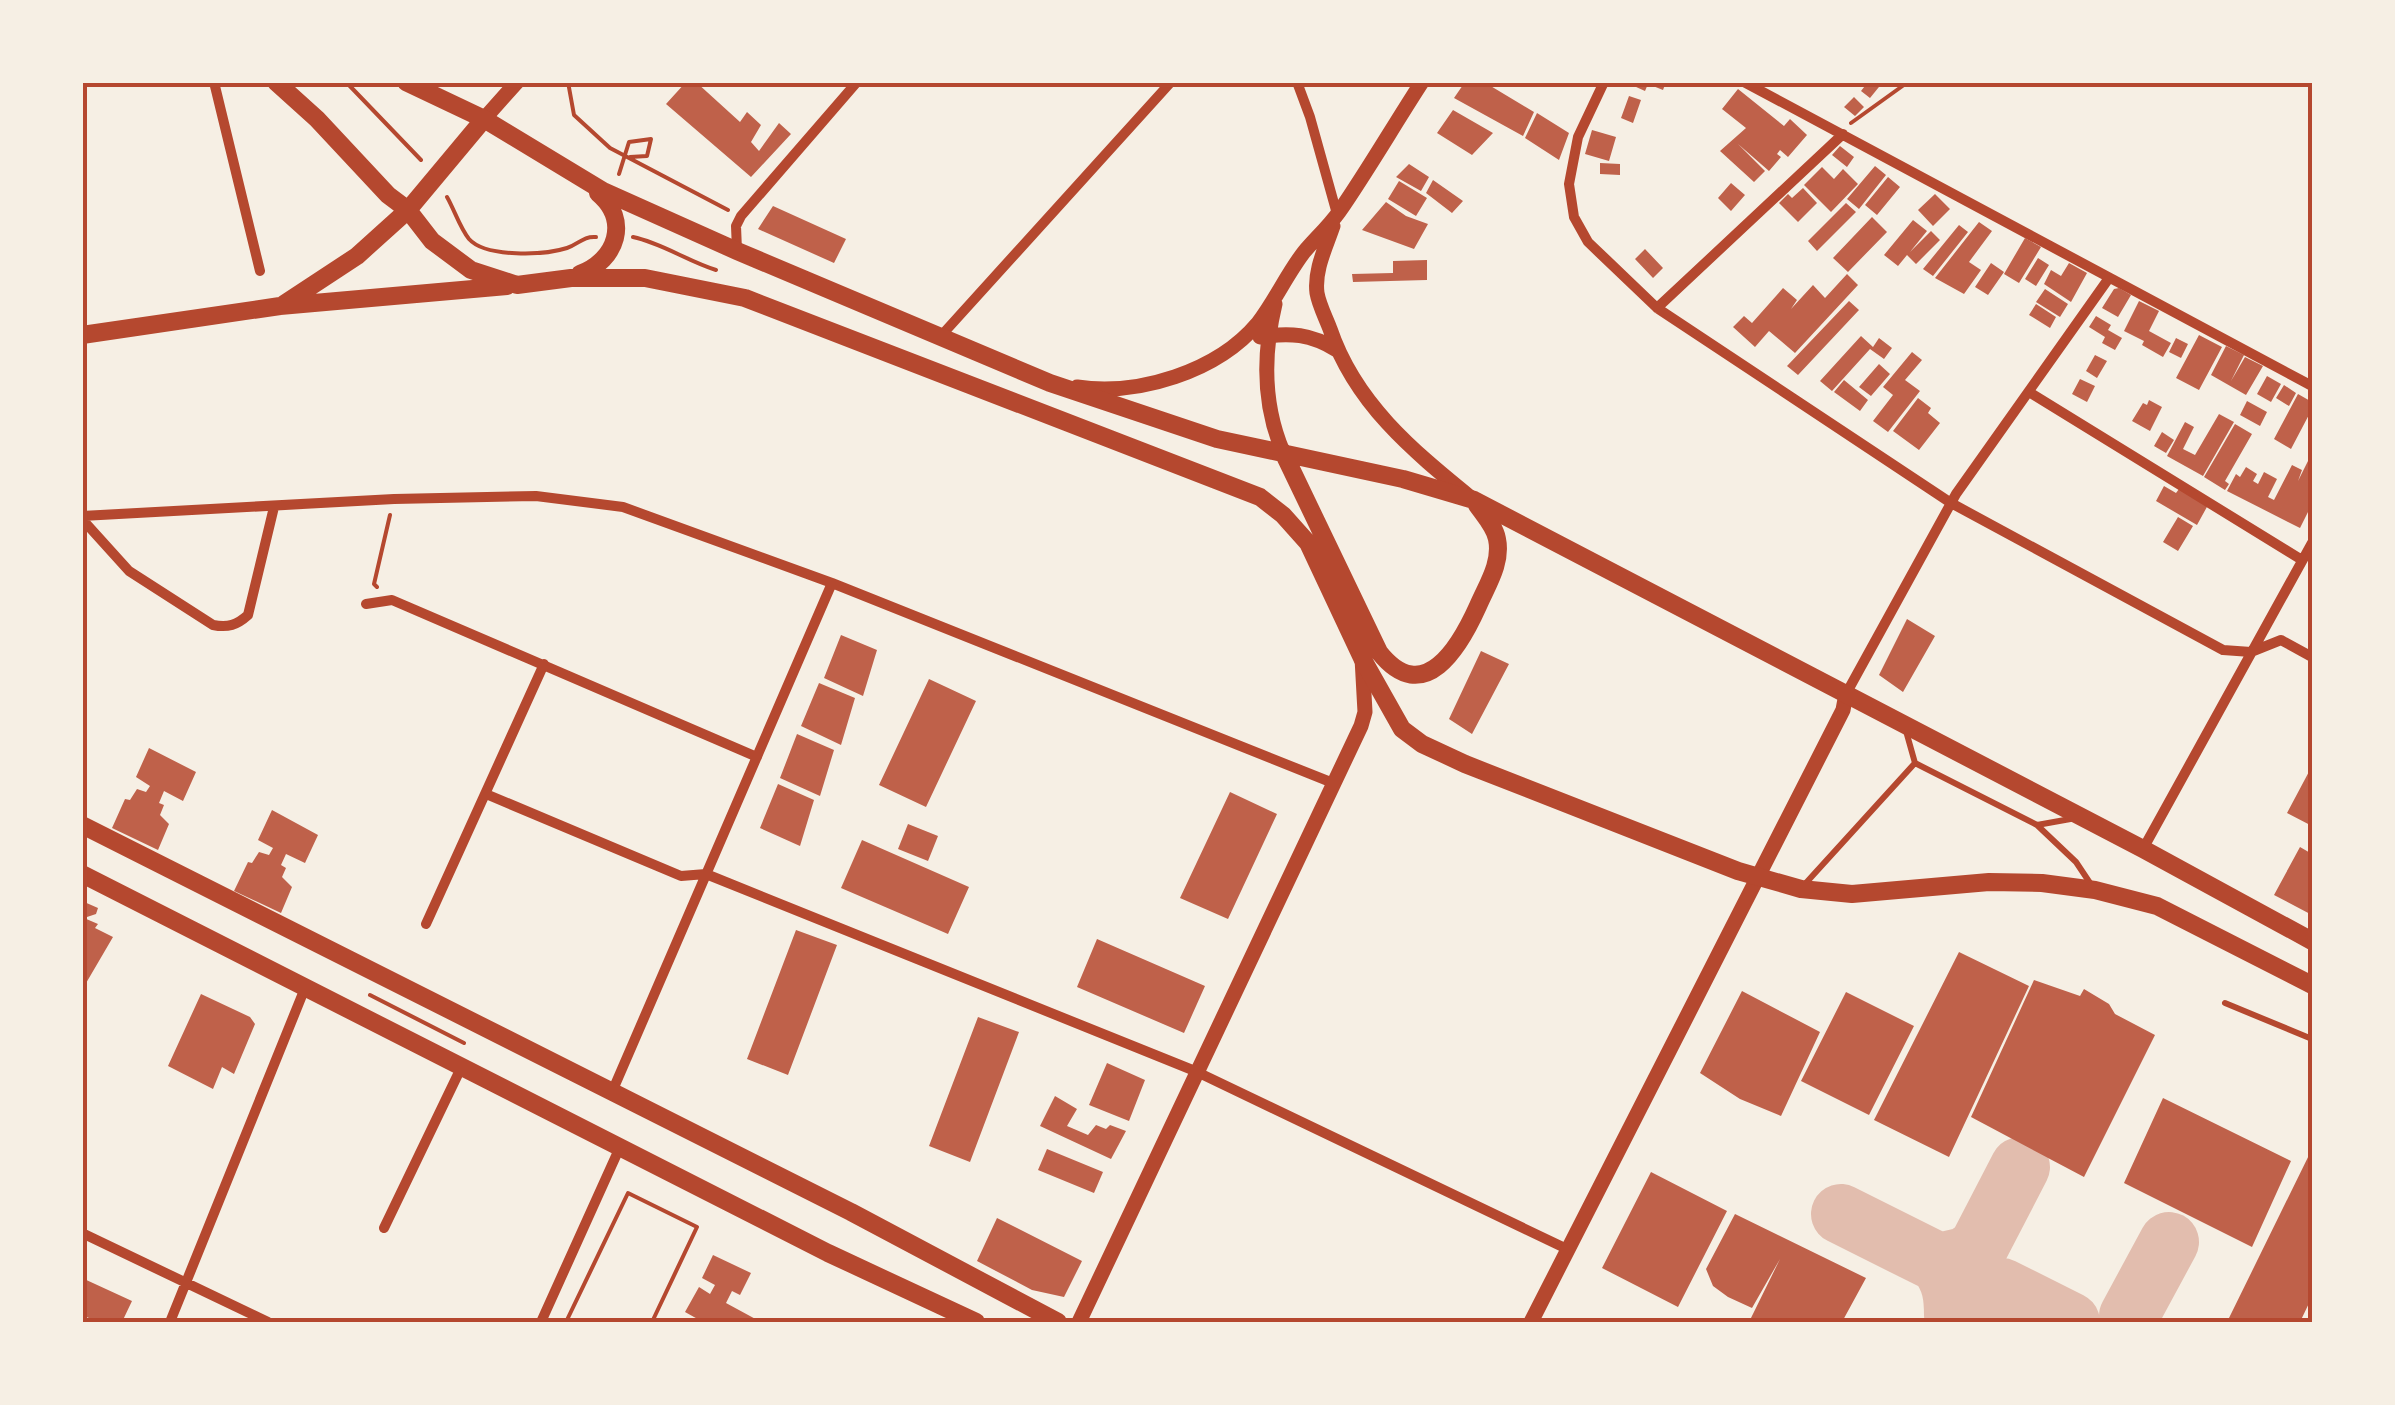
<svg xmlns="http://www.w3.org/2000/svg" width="2395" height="1405" viewBox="0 0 2395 1405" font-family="'Noto Serif',serif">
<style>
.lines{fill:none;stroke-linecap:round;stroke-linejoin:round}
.taxiway{stroke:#e2bdae;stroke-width:60}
.building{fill:#bf614a}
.path{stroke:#b5482f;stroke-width:4}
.service{stroke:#b5482f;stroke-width:6}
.minor{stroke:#b5482f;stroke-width:10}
.tertiary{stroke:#b5482f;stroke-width:15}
.secondary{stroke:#b5482f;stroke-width:18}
.neatline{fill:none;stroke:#b5482f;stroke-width:4}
</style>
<rect width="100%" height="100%" fill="#f6efe4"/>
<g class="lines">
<path class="taxiway" d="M2020 1167 1978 1248 1965 1257 1939 1263C1952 1281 1954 1295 1954 1316L1983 1293 2002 1288 2070 1322
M1841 1214 1939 1263
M2129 1322V1316L2169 1242"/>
</g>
<path class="building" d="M686 82H696L740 122 747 112 761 125 751 142 759 151 779 123 791 134 751 177 666 104Z
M1465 82H1484L1534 112 1523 136 1454 98Z
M1625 82H1666L1663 90 1648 84 1645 91Z
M1868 82H1883L1870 98 1861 91Z
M1738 89 1784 126 1790 119 1807 135 1788 157 1780 150 1777 154 1781 157 1769 171 1738 144 1765 171 1754 182 1720 151 1746 128 1722 109Z
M1629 96 1641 100 1633 123 1621 118Z
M1854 97 1864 107 1855 116 1844 107Z
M1453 110 1493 133 1472 155 1437 133Z
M1537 113 1569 133 1559 160 1525 138Z
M1592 130 1616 137 1609 161 1585 154Z
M1840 146 1854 157 1847 167 1832 155Z
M1600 163 1620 164V175L1600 174Z
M1409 164 1429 177 1421 191 1396 177Z
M1875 166 1886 175 1859 209 1847 199Z
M1822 167 1834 179 1843 169 1858 184 1831 212 1804 185Z
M1888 177 1900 187 1877 215 1865 205Z
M1433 180 1463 201 1452 213 1426 193Z
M1399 181 1427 198 1416 216 1388 199Z
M1731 183 1745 195 1731 211 1718 198Z
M1803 188 1817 203 1798 222 1779 203 1788 194 1792 198Z
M1935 194 1950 209 1933 226 1918 210Z
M1386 202 1406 216 1428 224 1414 249 1362 230Z
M1846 203 1856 212 1817 251 1808 241Z
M773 206 846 239 834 263 758 229Z
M1872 217 1887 232 1848 272 1833 258Z
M1913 220 1927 231 1910 252 1931 231 1940 240 1916 264 1907 255 1898 266 1884 255Z
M1979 222 1992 231 1969 262 1981 270 1964 294 1935 278Z
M1959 225 1968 232 1933 276 1923 269Z
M2025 238 2041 247 2019 283 2004 274Z
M1645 249 1663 268 1653 278 1635 259Z
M2038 258 2049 265 2036 286 2025 279Z
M1427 260V280L1353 282 1352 274 1393 273V261Z
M1991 263 2004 272 1988 295 1975 287Z
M2069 263 2087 273 2071 302 2044 284 2051 270 2061 276Z
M1847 274 1858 285 1795 353 1769 331 1755 347 1733 327 1744 316 1752 323 1783 288 1797 300 1791 309 1813 285 1825 298Z
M2119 288 2131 295 2118 317 2102 308 2114 289Z
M2045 289 2068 304 2060 317 2036 302Z
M1849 301 1859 310 1798 375 1787 366Z
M2139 301 2159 311 2149 331 2171 343 2163 357 2142 345 2144 341 2124 331Z
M2036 304 2056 317 2050 328 2029 315Z
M2096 316 2111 325 2108 330 2122 338 2115 350 2102 343 2105 337 2089 327Z
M2199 335 2222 347 2199 390 2176 378Z
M1861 336 1873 347 1879 338 1892 348 1884 359 1870 349 1832 391 1820 381Z
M2176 338 2188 344 2181 358 2169 352Z
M2226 346 2244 355 2231 381 2245 357 2263 366 2246 395 2211 375Z
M1912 352 1922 360 1905 380 1920 391 1888 432 1873 421 1893 395 1883 387Z
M2095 355 2107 361 2097 378 2086 371Z
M1879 364 1890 374 1871 396 1859 387Z
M2267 376 2281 384 2271 402 2257 394Z
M2080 379 2095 386 2087 402 2072 394Z
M1844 380 1868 400 1860 411 1834 392Z
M2284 385 2296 393 2289 406 2276 398Z
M2298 394 2312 402V409L2291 449 2274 439Z
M1918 398 1931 408 1928 413 1940 423 1919 450 1893 431Z
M2149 400 2162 407 2150 431 2132 421 2143 403 2147 405Z
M2247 401 2267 412 2260 426 2240 415Z
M2219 414 2234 422 2203 476 2167 456 2185 422 2194 427 2183 449 2195 455Z
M2235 424 2252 434 2225 481 2229 484 2225 490 2204 477Z
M2162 432 2174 440 2166 453 2154 446Z
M2308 461 2312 463V504L2300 528 2227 491 2236 474 2240 477 2246 467 2257 474 2253 481 2258 484 2264 472 2277 479 2268 497 2274 500 2292 465 2302 470 2298 481Z
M2164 486 2176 493 2179 489 2208 505 2197 525 2156 501Z
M2178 517 2193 526 2178 551 2163 542Z
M1907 619 1935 636 1903 692 1879 675Z
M841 635 877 650 863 696 824 678Z
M1481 651 1509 664 1472 734 1449 719Z
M929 679 976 701 926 807 879 785Z
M819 683 855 698 841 745 801 726Z
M797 734 834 750 820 796 780 778Z
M149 748 196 772 183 801 164 791 159 803 164 805 160 815 169 824 158 850 112 828 125 799 130 800 137 789 146 792 150 786 136 777Z
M2312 766V826L2287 813Z
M778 784 814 800 800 846 760 828Z
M1230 792 1277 814 1228 919 1180 898Z
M272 810 318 835 305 863 286 854 281 865 286 868 282 877 292 887 281 913 234 891 248 862 252 863 259 852 269 855 273 848 258 840Z
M908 824 938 836 928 861 898 849Z
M862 840 969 887 948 934 841 888Z
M2300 847 2312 854V915L2274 895Z
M82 901 98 908 96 914 84 918 98 924 95 928 113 937 82 990Z
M796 930 837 945 788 1075 747 1059Z
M1097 939 1205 986 1184 1033 1077 987Z
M1959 952 2029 986 1949 1157 1874 1120Z
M2034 980 2080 996 2084 989 2109 1004 2115 1014 2155 1035 2084 1177 1971 1117Z
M1742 991 1820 1032 1781 1116 1740 1099 1700 1073Z
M1846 992 1914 1026 1869 1115 1801 1081Z
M201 994 250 1017 255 1024 234 1074 222 1067 213 1089 168 1066Z
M978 1017 1019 1032 970 1162 929 1146Z
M1107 1063 1145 1080 1129 1121 1089 1105Z
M1055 1096 1077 1109 1067 1126 1088 1135 1096 1125 1106 1129 1110 1125 1126 1131 1111 1159 1040 1126Z
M2163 1098 2291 1161 2252 1247 2124 1183Z
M1047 1149 1103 1172 1094 1193 1038 1170Z
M2312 1149V1297L2300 1322H2236L2229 1318Z
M1651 1172 1727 1211 1678 1307 1602 1268Z
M1735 1214 1866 1278 1842 1322 1750 1320 1780 1259 1752 1308 1728 1297 1713 1286 1706 1269Z
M997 1218 1082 1261 1064 1297 1032 1290 977 1261Z
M713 1255 751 1273 740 1295 732 1291 726 1303 761 1322H703L685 1312 699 1287 710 1294 715 1285 702 1278Z
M82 1278 132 1301 122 1322H98L82 1315Z"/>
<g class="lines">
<path class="path" d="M346 82 421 160
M568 82 574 115 610 148 728 210
M1851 123 1908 82
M619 174 629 142 651 139 647 156 630 157
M447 197C454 209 460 228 469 239 486 258 545 255 567 248 579 244 583 236 596 237
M633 237C662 243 687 261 716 270
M377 587 374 584 390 515
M370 995 464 1043
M566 1322 628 1193 697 1227 652 1322"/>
<path class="service" d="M1906 731 1915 763 2037 825 2076 862 2092 886
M2037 825 2076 818
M1805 884 1915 763
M2225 1003 2312 1039"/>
<path class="minor" d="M214 82 260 271
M1297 82 1310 117 1337 214
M1604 82 1578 137 1569 184 1574 217 1588 242 1657 308 1951 503 2223 650 2251 652 2281 640 2312 657
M1744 82 2312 386
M737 250 736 226 741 216 857 82
M1657 308 1843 134
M940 337 1171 82
M2029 392 2302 560
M82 516 394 499 536 496 623 507 832 583 1333 783
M82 519 129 571 213 625C228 628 237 625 248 615L274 507
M366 604 392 600 757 757
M1846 694 1956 494 2109 278
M486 794 681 876 706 874 1195 1071 1567 1249
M2143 849 2312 543
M426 924 544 664
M612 1092 832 583
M384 1228 461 1068
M82 1233 268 1322
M170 1322 305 988
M541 1322 620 1147"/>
<path class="tertiary" d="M484 119 517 82
M1333 226C1326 247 1314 270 1317 293 1319 305 1326 318 1330 329 1355 403 1412 450 1471 498
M1275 304C1263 354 1263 405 1283 452
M1260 337C1290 332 1311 334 1337 350
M1077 387C1138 396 1217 372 1258 323 1275 301 1287 274 1304 252 1315 239 1329 226 1339 212 1368 170 1394 125 1422 82
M1079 1322 1361 726 1365 712 1362 658
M1531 1322 1843 710 1846 694"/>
<path class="secondary" d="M276 82 317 119 388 195 408 210 432 241 471 270 517 285 571 278H645L745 298 1260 497 1283 515 1308 543 1362 658 1402 729 1422 744 1465 764 1738 871 1801 889 1852 894 1989 882 2042 883 2095 890 2157 906 2312 985
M406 82 484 119 603 191 737 251 1050 383 1217 439 1403 479 1474 500 2143 849 2312 941
M580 274C617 260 630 220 598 193
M284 304 357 256 408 210 484 119
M82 335 280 306 507 286
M1283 452 1379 652C1424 709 1460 646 1478 606 1487 585 1502 563 1497 539 1495 527 1484 515 1477 505
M82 825 851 1212 1058 1322
M82 874 828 1253 976 1322"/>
</g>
<rect width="2395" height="1405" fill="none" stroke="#f6efe4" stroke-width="170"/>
<rect x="85" y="85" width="2225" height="1235" class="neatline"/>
</svg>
